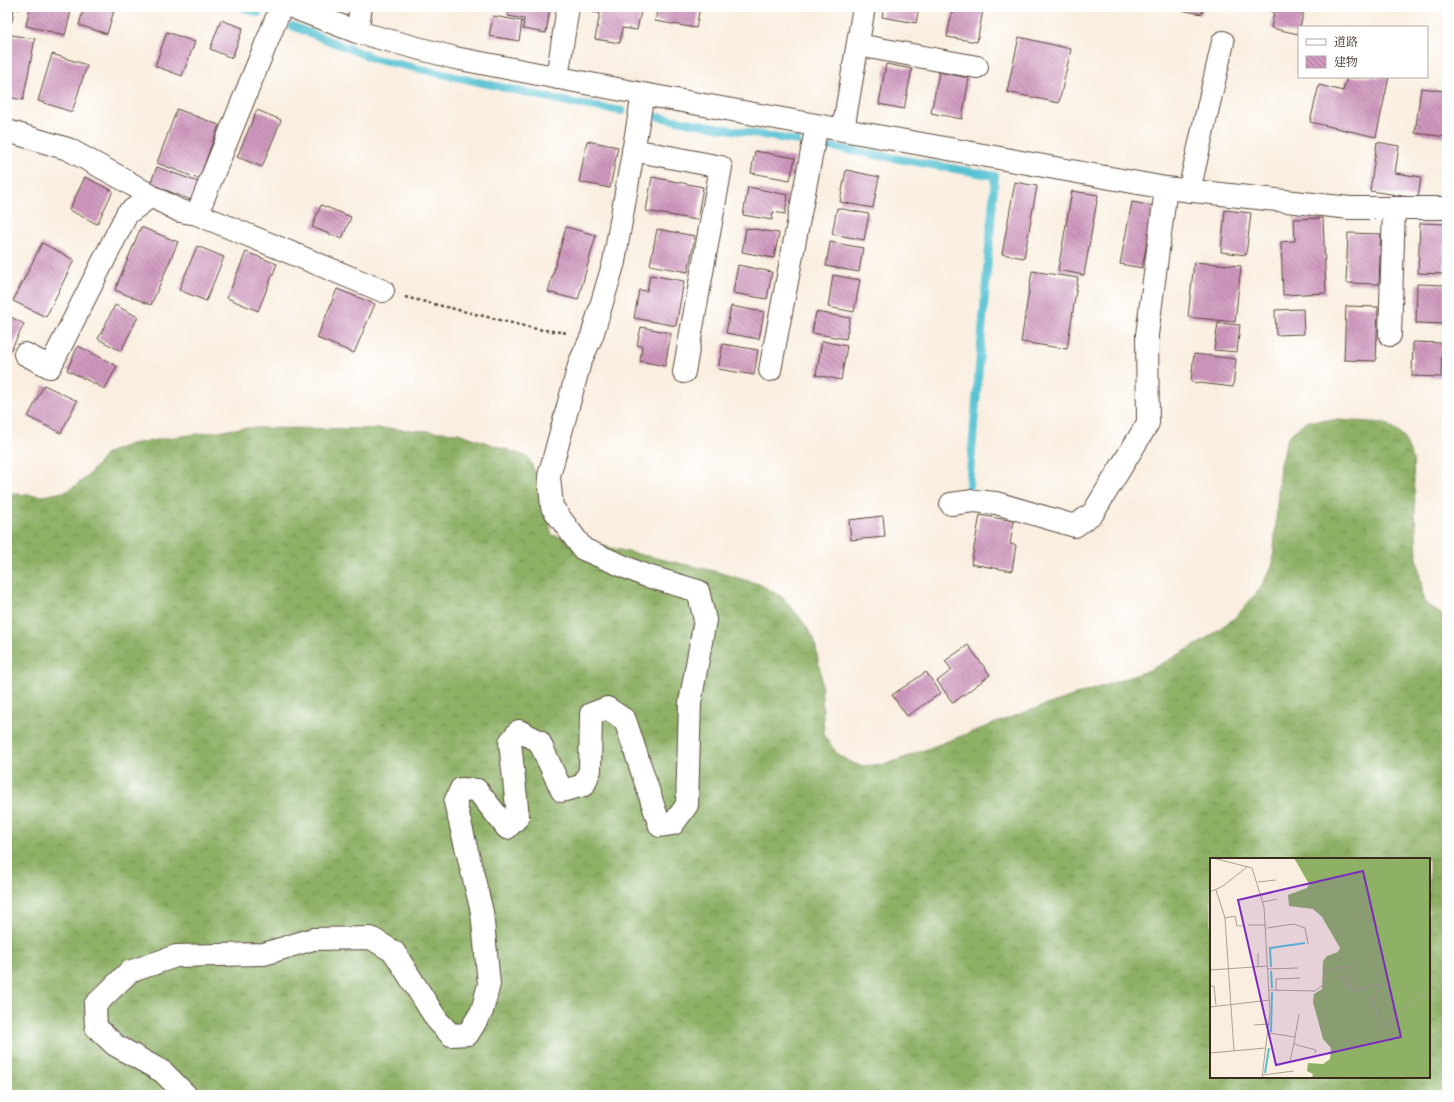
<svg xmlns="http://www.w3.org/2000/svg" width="1454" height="1102" viewBox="0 0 1454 1102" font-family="'Old Standard TT','Noto Serif JP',serif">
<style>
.forest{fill:url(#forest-crowns);stroke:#646e42;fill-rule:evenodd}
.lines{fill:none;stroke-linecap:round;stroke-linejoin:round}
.stream{stroke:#58c2d3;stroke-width:8}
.building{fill:url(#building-back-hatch)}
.minor-casing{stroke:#58473b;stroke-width:24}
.path{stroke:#58473b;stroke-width:2.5;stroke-dasharray:3 3;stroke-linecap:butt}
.minor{stroke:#fff;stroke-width:22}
.inset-river{fill:none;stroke:#58c2d3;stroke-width:2}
.inset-road{fill:none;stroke:#ada092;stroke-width:1}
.view{fill:#7b2cbf;fill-opacity:0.15;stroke:#7b2cbf;stroke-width:2}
.inset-edge{fill:none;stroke:#3b2a1e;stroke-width:2}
</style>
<defs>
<pattern id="forest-crowns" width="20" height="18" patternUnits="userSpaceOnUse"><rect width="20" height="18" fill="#8eb166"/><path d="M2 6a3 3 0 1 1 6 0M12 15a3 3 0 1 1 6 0" fill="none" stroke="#759053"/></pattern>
<pattern id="building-back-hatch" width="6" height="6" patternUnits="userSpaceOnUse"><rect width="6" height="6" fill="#cf97bd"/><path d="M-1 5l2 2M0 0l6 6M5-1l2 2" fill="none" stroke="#a97b99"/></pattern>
</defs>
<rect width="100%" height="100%" fill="#fff"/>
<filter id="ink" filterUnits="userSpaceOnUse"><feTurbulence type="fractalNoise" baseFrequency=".025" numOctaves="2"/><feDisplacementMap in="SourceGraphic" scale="8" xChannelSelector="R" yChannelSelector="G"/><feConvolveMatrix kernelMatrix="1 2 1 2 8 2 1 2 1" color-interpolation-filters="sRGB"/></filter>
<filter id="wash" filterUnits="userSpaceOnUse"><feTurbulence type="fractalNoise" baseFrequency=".012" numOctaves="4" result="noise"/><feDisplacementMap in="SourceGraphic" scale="16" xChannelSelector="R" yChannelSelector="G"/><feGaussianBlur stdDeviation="0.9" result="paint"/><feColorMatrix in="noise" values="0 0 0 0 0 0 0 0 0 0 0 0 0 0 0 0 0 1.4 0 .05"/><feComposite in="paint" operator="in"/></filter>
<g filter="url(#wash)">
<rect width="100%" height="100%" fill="#f9eedf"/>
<path class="forest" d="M1336 420 1386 423 1403 436 1413 459 1417 558 1424 602 1447 619V1095H7V491L13 494 43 496 68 491 87 477 107 453 131 444 175 437 243 428 394 429 458 433 528 457 537 477 552 535 710 570 759 584 782 597 799 616 814 638 821 676 824 736 839 756 860 766 887 764 1020 714 1150 670 1200 643 1236 617 1260 589 1273 564 1280 464 1288 437 1306 421ZM1211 859H1429V1077H1211Z"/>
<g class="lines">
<path class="stream" d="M242 7 258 13
M292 26 375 59 577 104 622 111
M658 117 797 141
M831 147 995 176 969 486"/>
</g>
<g id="blocks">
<path class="building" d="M7 7H21V9L14 8 12 22H7Z
M30 7H72L65 35 26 26Z
M84 7H115L107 34 79 25Z
M509 7H550L546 33 523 29 524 19 508 16Z
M592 7H642L637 30 622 28 620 43 595 39 600 13 591 12Z
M658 7H700L696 28 655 21Z
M884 7H919L916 23 882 17Z
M953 7H965L983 10 977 42 947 37Z
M1164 7H1203L1202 14Z
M1266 7H1305L1300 27H1299L1298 34 1271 28 1274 12 1265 9Z
M493 16 522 21 519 41 489 36Z
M221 20 243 28 232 58 210 49Z
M167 32 195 42 182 76 155 66Z
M7 34 35 39 23 100 7 97Z
M1019 37 1071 49 1059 103 1007 92Z
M52 54 87 65 72 112 38 101Z
M886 64 912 69 904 109 879 104Z
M939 72 969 78 962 119 931 113Z
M1347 77H1389L1376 137 1310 122 1319 85 1343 91Z
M1445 86H1447V137L1415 133 1421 88 1444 91Z
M177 109 219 125 199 179 157 163Z
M257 110 281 120 262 167 237 157Z
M587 141 618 147 610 188 579 182Z
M1377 142 1399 146 1395 173 1421 177 1418 198 1370 191Z
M755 151 795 158 790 180 751 173Z
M157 167 198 182 191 200 150 184Z
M846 170 879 177 873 208 840 202Z
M85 177 113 191 97 224 69 210Z
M652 177 703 187 697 220 646 211Z
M1015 182 1037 186 1024 258 1002 254Z
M748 187 788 195 785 214 773 212 772 220 743 215Z
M1072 191 1098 195 1084 275 1058 270Z
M1132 202 1154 206 1142 268 1120 264Z
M321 205 351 217 342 239 312 227Z
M837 208 869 214 864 240 832 234Z
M1225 210 1251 213 1246 255 1221 252Z
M1323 218 1326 293 1283 295 1281 242 1295 241 1294 219Z
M1420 223 1446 224 1444 274 1418 273Z
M141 227 178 242 151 305 115 290Z
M566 227 596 235 578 300 548 292Z
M746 228 779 233 774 258 742 252Z
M657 229 695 236 688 272 650 265Z
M1348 233 1381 234 1379 284 1346 283Z
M830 242 863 248 859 272 826 266Z
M42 243 74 260 46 317 13 301Z
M197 246 224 257 206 301 179 290Z
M246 252 277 264 258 311 227 298Z
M1194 262 1241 266 1235 322 1188 317Z
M738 265 772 272 767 299 733 293Z
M1032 271 1078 278 1067 349 1021 342Z
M650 275 684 281 676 326 634 318 639 290 647 291Z
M833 275 860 280 854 312 828 307Z
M1417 284 1446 285 1444 324 1416 323Z
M337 289 375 304 354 353 317 338Z
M115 305 138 317 121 351 98 339Z
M731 306 764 312 759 339 726 333Z
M1346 306 1378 307 1376 361 1344 360Z
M1303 309 1304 334 1276 335 1275 310Z
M816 312 850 318 846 339 812 333Z
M7 315 24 324 10 352 7 350Z
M1218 323 1240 325 1237 352 1214 350Z
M641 327 671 333 665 366 640 361 642 346 637 345Z
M822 341 847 346 841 380 816 375Z
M1413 342 1442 343 1441 377 1412 376Z
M723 344 758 350 754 375 718 369Z
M78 346 117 366 105 389 67 370Z
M1194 354 1236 359 1233 387 1191 382Z
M44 385 77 401 61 433 28 417Z
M980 515 1014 521 1010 544 1016 545 1012 571 971 564Z
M883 516 885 537 851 540 849 520Z
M968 645 990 675 953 703 937 681 952 670 945 661Z
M926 672 941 693 907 716 892 695Z"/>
</g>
</g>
<g filter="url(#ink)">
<use href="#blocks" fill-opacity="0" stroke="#58473b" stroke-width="1"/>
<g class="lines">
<defs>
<path id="minor" d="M292 7 357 32 455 58 643 94 1166 188 1350 208H1447
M357 32 361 7
M858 45 977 67
M557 78 568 7
M843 130 864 7
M11 132 68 149 123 179 151 196
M633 150 721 167 684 372
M1189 191 1223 42
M197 214 383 291
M1390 335 1394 208
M25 354 50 367 127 214 151 196 180 211 197 214 281 7
M770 370 817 125
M951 504 973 501 996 503 1075 526 1093 513 1148 423 1147 335 1166 188
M186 1095 163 1072 115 1045 96 1027 95 1005 129 972 176 956 264 954 313 939 371 938 394 952 437 1020 451 1035 468 1034 482 1011 489 984 482 912 455 802 461 789 477 790 507 828 518 817 510 742 519 731 539 741 562 791 584 785 590 770 591 714 607 708 625 720 660 826 673 824 687 805 690 703 705 620 698 591 644 575 583 549 552 507 549 476 580 362 592 336 614 262 643 94"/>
</defs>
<use href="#minor" class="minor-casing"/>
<path class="path" d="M405 297 537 329 568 333"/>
<use href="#minor" class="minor"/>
</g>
</g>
<g transform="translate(1210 858)">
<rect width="220" height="220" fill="#f9eedf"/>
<path d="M84 0H220V220H102L103 216 97 213 98 205 113 206 120 201 121 190 113 181 103 144 104 136 112 131 113 103 117 98 128 94 130 90 112 59 103 51 79 48 78 37 97 30 99 26Z" fill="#8eb166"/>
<path class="inset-river" d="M61 109 60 90 95 85M61 113 62 130M61 174 62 134M55 215 59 190"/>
<path class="inset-road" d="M3 0 42 10 54 49 60 154 52 220M48 24 66 22M6 32 15 60 24 193M0 34 13 28 37 9M53 44 67 41M15 60 25 58 27 68H32M38 67H56M57 70 84 66 95 70 98 86M48 95V109M58 111 88 110M0 112 58 108M0 128H4L6 147M59 132 105 133 113 127 115 113 139 108 142 111 130 120 141 123 135 129 146 128 143 134 165 126 171 127 162 141 170 162 177 170 186 156 220 133M66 132V121L90 120M0 149 60 142M44 167 60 166M59 175 85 179 84 185 87 187 106 192 105 195M85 179 89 156M0 195 56 190M80 203 84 185M53 217 84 213"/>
<path class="view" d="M153 13 191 179 66 207 28 42Z"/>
<rect width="220" height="220" class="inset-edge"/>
</g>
<rect width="1454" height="1102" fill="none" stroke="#fff" stroke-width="24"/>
<rect x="1298" y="26" width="130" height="52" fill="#ffffff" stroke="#b1aaa5"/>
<rect x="1306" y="39" width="20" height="6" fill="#ffffff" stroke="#b1aaa5"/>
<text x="1334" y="46" font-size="12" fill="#3b2a1e">道路</text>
<rect x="1306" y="56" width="20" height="12" fill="url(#building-back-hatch)" stroke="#b1aaa5"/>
<text x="1334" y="66" font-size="12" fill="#3b2a1e">建物</text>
</svg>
